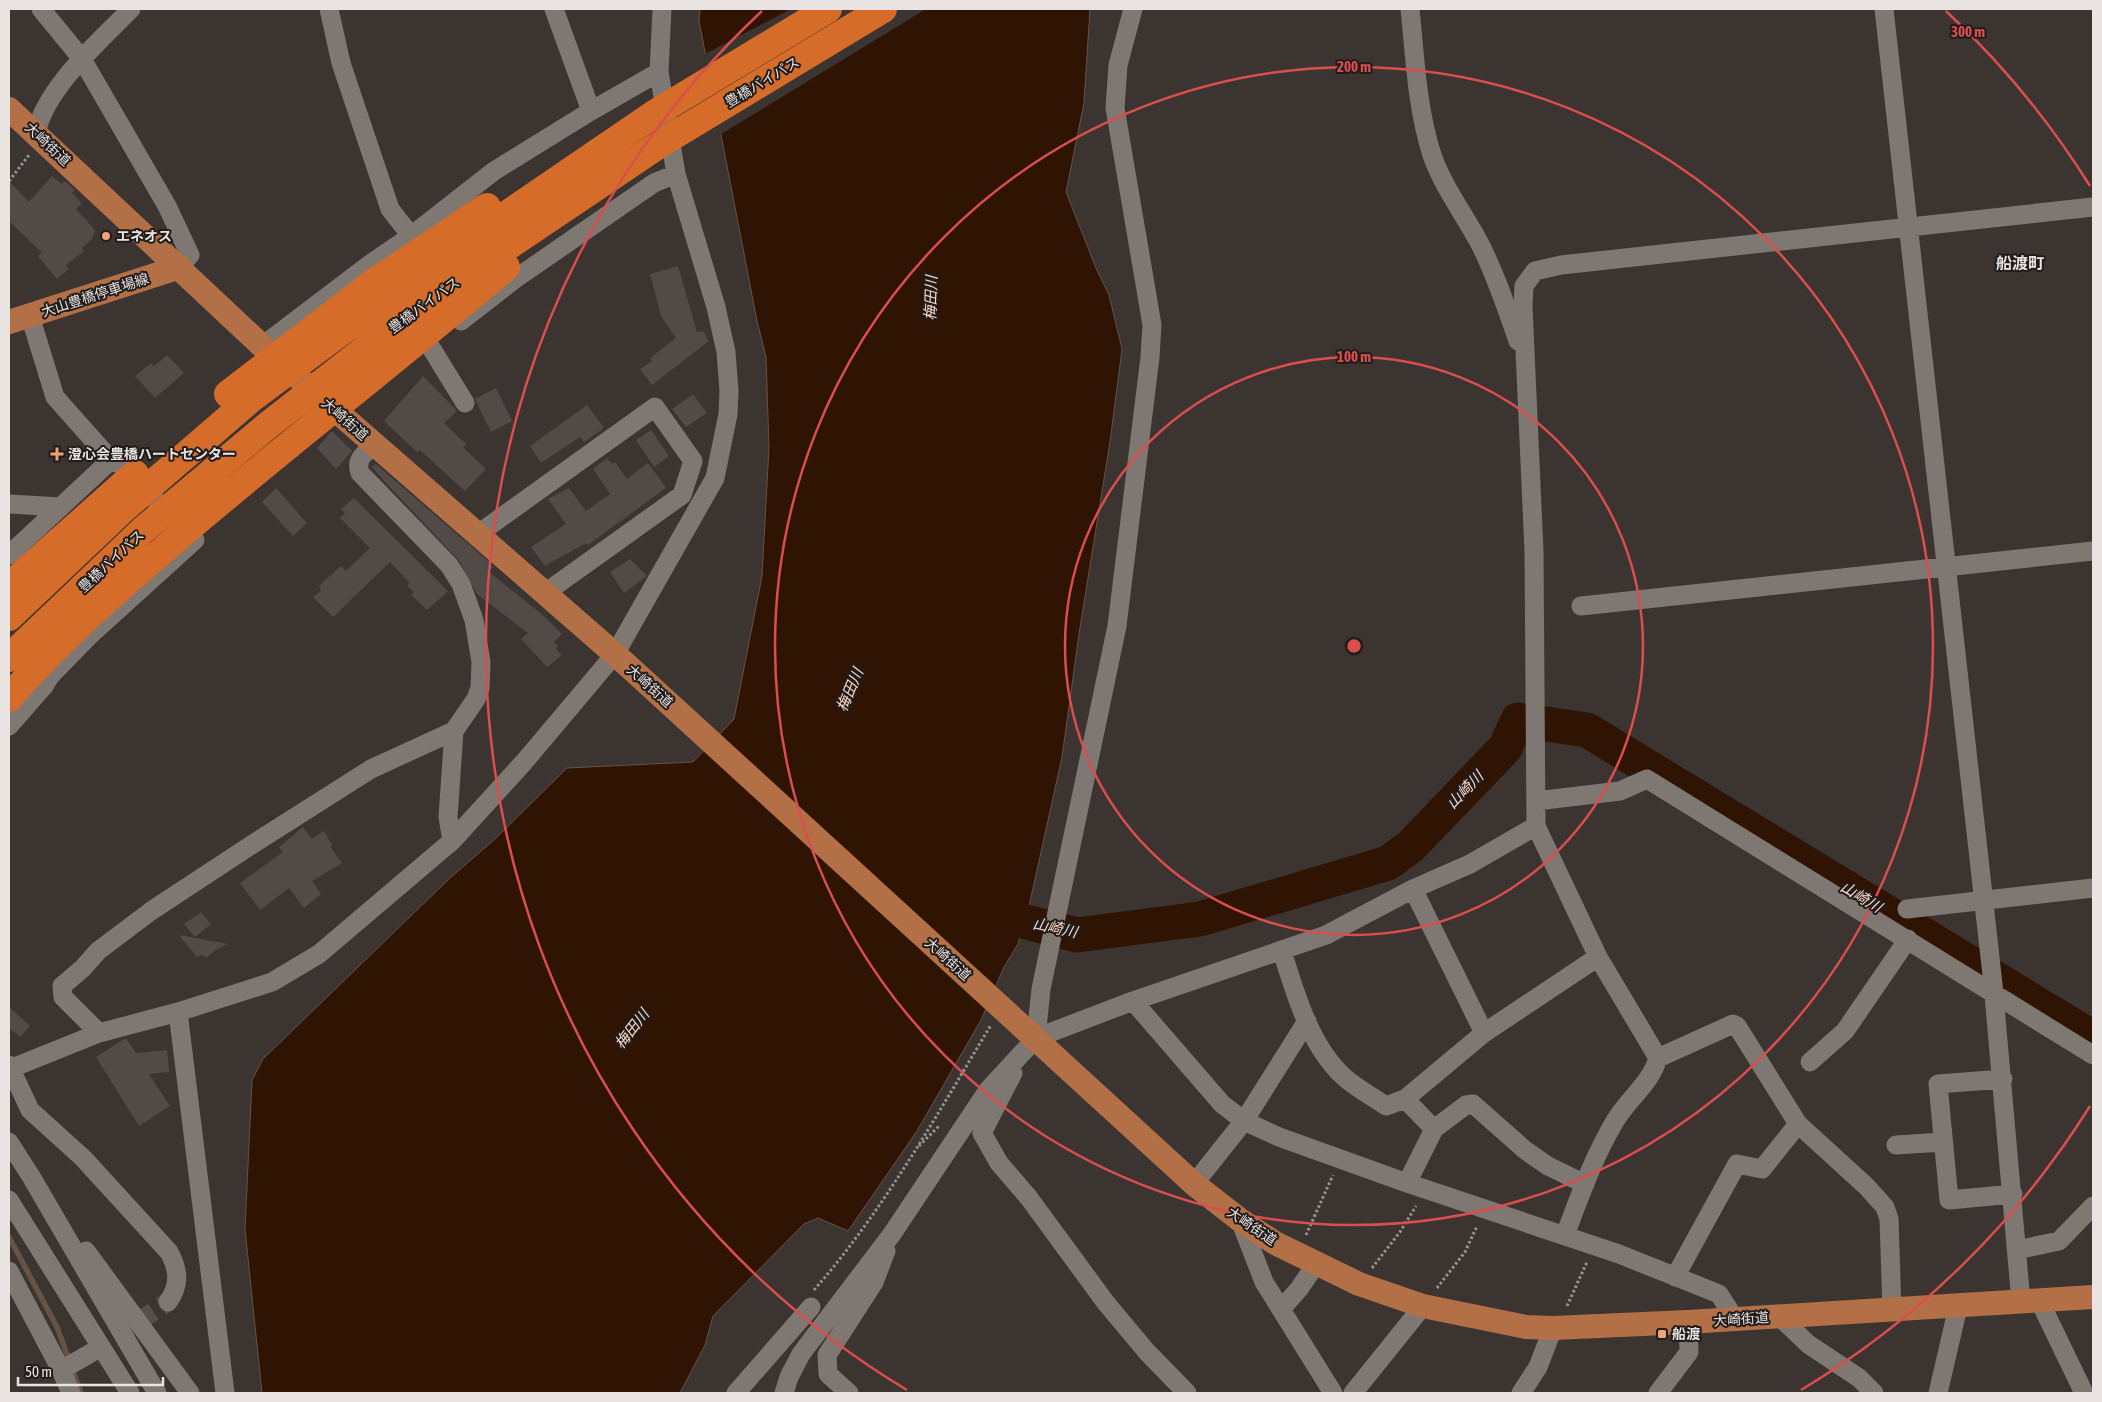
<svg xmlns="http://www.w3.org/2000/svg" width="2102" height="1402" viewBox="0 0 2102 1402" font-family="'Asap Condensed','Noto Sans JP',sans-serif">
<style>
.water{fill:#2f1404;stroke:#675247}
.pier{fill:#3b3430}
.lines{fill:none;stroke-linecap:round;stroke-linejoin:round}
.stream{stroke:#675247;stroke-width:5.5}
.river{stroke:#2f1404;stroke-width:35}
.building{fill:#524a46}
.minor-tunnel{stroke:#554e4b;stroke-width:19;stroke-dasharray:19 9;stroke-linecap:butt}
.path{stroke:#9a9491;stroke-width:3;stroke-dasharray:2.5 2.5;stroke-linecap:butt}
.minor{stroke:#7f7772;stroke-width:19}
.major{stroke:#b37046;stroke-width:24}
.highway{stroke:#d66c29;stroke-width:28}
.ring{fill:none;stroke:#da4e4d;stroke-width:2.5}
.poi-dot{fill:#f0a279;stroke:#201c1b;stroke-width:2}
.labels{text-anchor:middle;stroke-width:4;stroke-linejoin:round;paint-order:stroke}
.street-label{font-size:14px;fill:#e9e4e2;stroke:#201c1b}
.poi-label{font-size:14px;font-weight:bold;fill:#e9e4e2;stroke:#201c1b;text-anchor:start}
.water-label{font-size:15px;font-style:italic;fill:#fed9c6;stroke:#201c1b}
.quarter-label{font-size:16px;font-weight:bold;fill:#e9e4e2;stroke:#201c1b}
.centre{fill:#da4e4d;stroke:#201c1b;stroke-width:2.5}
.ring-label{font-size:15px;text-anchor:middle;font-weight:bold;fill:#da4e4d;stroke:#201c1b;stroke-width:4;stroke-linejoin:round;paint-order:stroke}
</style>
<rect width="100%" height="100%" fill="#3b3430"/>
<path class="water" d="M700 9H1090L1084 103 1066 192 1096 268 1109 295 1122 349 1110 442 1079 634 1062 757 1028 911 1018 944 1004 967 981 1020 917 1131 848 1231 818 1218 804 1224 713 1316 705 1345 680 1393H262L245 1229 252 1080 263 1059 450 878 494 840 567 768 693 762 734 719 762 576 769 447 766 357 757 321 699 21Z"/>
<path class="pier" d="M791 9H926L718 136 703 55Z"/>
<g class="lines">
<path class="stream" d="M9 1237 57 1327 81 1393"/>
<path class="river" d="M979 910 1077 935 1200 919 1388 863 1411 846 1505 748 1518 720 1587 730 2093 1038"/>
</g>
<path class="building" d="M52 176 61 184 65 181 75 190 72 193 82 203 76 209 95 230 92 239 82 248 84 251 66 265 69 269 57 279 38 256 42 253 9 221V181L29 202Z
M678 266 697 332 703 331 709 341 652 385 640 369 652 361 650 358 676 338 661 316 650 274Z
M167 355 184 373 155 398 135 376 151 363 154 366Z
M423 376 457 411 444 423 467 445 463 447 486 469 465 491 420 450 418 453 384 421Z
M496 388 512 421 491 432 475 399Z
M693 394 707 413 686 427 672 409Z
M587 405 604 428 584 442 580 437 541 463 530 446Z
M651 430 669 456 654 467 636 440Z
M332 431 352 451 336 469 317 448Z
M607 458 612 464 615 462 627 479 648 463 666 488 588 545 586 543 545 566 531 547 566 524 548 499 569 488 586 511 610 494 593 469Z
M376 464 488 561 493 567 488 571 545 617 562 634 554 642 558 647 556 649 562 655 547 667 521 639 528 633 477 594 458 559 383 480 372 467Z
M276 488 307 523 293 536 262 502Z
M354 498 448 591 427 610 411 595 414 592 407 586 410 583 390 562 333 617 313 597 321 591 319 586 341 566 346 571 370 548 340 518 345 513 341 509Z
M630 559 647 576 624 593 610 572Z
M303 827 312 839 324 831 332 845 331 848 342 863 312 881 321 894 304 908 289 888 260 910 240 883 283 852 279 847Z
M201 912 211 924 195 937 184 924Z
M179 935 207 940 228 944 215 950 206 958 203 955 197 957Z
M9 1007 30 1026 20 1037 9 1028Z
M126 1038 136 1053 167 1050 169 1072 149 1074 170 1106 139 1126 96 1057Z"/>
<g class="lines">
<path class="minor-tunnel" d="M91 1353 168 1302"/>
<path class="path" d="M9 181 29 155
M919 1146 939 1126
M1306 1235 1333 1175
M1372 1268 1400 1232 1416 1206
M1437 1288 1465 1252 1477 1226
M814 1290C884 1210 936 1116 991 1025
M1567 1306 1587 1262"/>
<path class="minor" d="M41 9 82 59 167 206 190 255 180 267
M1410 9C1415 57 1417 109 1432 155 1444 189 1465 215 1481 246 1496 276 1507 309 1518 341
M1884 9 1993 984 2021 1302
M591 111 659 72
M36 133C46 87 99 42 131 9
M411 236 494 171 591 111 554 9
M30 316 55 397 111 460
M461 321 515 279 654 183 676 174
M262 346 370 264 411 236 390 209 341 63 329 9
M430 346 465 403
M375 444C365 453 355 459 360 473L449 565 461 584 474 620 481 662 480 688 476 699 454 731 448 817 452 841
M9 504 61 507
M478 534 655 407 693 461 682 495 545 593
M9 555 111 460 124 466 174 520
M1581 606 2093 551
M9 726 44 686 50 676 88 637 195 540
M1536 801 1620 791 1647 779 2093 1055
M1536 826 1598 957 1658 1058C1651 1083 1628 1099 1615 1121 1593 1158 1580 1196 1565 1235
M1413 889 1484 1033
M1907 909 2093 888
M1282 951C1295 993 1310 1046 1344 1077 1356 1088 1372 1096 1386 1106L1405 1099 1484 1033 1598 957
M1133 1001 1222 1104 1244 1121 1279 1137 1407 1183 1619 1254 1719 1294 1735 1319
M178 1012 225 1393
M99 1033 63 997 62 986 83 968 98 951 151 911 256 842 371 769 454 731
M1036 1038 1041 989 1117 626 1150 357 1152 325 1115 108 1118 65 1133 9
M1658 1058 1733 1024 1737 1026 1798 1124 1866 1186 1885 1207 1889 1219 1892 1311
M1810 1062 1845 1031 1908 939
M9 1065 30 1110 83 1158 169 1252C179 1270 180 1285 168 1302
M12 1068 99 1033 178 1012 272 982 319 954 452 841 524 762 615 654 715 478 728 414 729 391 726 352 716 307 676 174 659 72 662 9
M1013 1073 982 1133 999 1163 1029 1198 1106 1303 1147 1352 1187 1393
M2003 1079 1938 1084 1949 1200 2013 1194
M1405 1099 1434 1129
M9 1142 32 1178 157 1393
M1896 1145 1943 1142
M1407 1183 1434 1129 1466 1105 1473 1104 1525 1150 1548 1166 1585 1184
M1194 1184 1244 1121 1307 1021
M9 1200 130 1393
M1240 1220 1264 1282 1333 1393
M2017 1250 2059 1241 2093 1206
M86 1251 190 1393
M9 1271 61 1370 71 1393
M1675 1277 1737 1164 1762 1169 1798 1124
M2039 1300 2084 1393
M1282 1308 1299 1289 1316 1264
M1780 1317 1808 1344 1859 1378 1874 1393
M61 1370 91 1353
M736 1393 811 1307
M784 1393 789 1377 801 1354 892 1234 988 1090 1036 1038 1133 1001 1326 935 1413 889 1470 864 1536 826 1534 551 1523 306 1524 286 1535 271 1561 265 2093 207
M849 1393 828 1374 827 1355 874 1282 886 1251
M1353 1393 1423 1306
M1521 1393 1538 1367 1553 1328
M1658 1393 1689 1352 1688 1322
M1938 1393 1958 1307"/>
<path class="major" d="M9 109 262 346 626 664 1194 1184 1240 1220 1275 1243 1359 1284 1423 1306 1526 1327 1553 1328 1688 1322 2093 1297
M9 322 180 267"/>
<path class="highway" d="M228 394 373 283 487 207
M9 586 135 474
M9 617 122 510 252 398 408 282 654 114 828 9
M9 658 143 530 267 426 425 302 663 142 883 9
M9 698C63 635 127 581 190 527 294 439 402 355 506 267"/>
</g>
<g class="ring">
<circle cx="1354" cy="646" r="289"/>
<circle cx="1354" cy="646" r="579"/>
<path d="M2090 1106A868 868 0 0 1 1801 1390M907 1390A868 868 0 0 1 762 11M1946 11A868 868 0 0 1 2090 186"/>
</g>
<g class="poi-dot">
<circle cx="106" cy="236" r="5"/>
<path d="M54.5 446.5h5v5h5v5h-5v5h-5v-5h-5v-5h5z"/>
<rect x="1657" y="1329" width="10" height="10" rx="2.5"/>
</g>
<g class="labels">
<g class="street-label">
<text transform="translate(762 82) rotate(-31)" y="5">豊橋バイパス</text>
<text transform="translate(48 144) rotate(43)" y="5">大崎街道</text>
<text transform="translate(95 295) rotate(-18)" y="5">大山豊橋停車場線</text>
<text transform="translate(424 305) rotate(-36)" y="5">豊橋バイパス</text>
<text transform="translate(345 419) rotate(41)" y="5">大崎街道</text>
<text transform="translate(111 561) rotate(-43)" y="5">豊橋バイパス</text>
<text transform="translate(650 686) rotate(42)" y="5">大崎街道</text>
<text transform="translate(948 959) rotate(42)" y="5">大崎街道</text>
<text transform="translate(1252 1226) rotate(34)" y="5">大崎街道</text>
<text transform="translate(1741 1319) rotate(-4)" y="5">大崎街道</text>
</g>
<g class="poi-label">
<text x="116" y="241">エネオス</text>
<text x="68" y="459">澄心会豊橋ハートセンター</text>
<text x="1672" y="1339">船渡</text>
</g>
<g class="water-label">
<text transform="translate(931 298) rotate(-88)" y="5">梅田川</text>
<text transform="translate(850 690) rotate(-67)" y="5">梅田川</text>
<text transform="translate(1465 790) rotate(-46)" y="5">山崎川</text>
<text transform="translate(1861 897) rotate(31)" y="5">山崎川</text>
<text transform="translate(1055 928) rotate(12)" y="5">山崎川</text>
<text transform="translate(632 1029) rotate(-52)" y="5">梅田川</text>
</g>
<g class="quarter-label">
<text x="2020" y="269">船渡町</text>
</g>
</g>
<circle cx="1354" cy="646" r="8" class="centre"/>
<g class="ring-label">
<text x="1968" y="37">300 m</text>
<text x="1354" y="72">200 m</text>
<text x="1354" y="362">100 m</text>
</g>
<rect width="2102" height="1402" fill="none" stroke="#e9e4e2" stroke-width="20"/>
<path d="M18 1377v8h145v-8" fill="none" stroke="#e9e4e2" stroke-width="2.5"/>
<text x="25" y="1377" font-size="15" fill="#e9e4e2" stroke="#201c1b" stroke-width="4" paint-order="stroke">50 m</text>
</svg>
